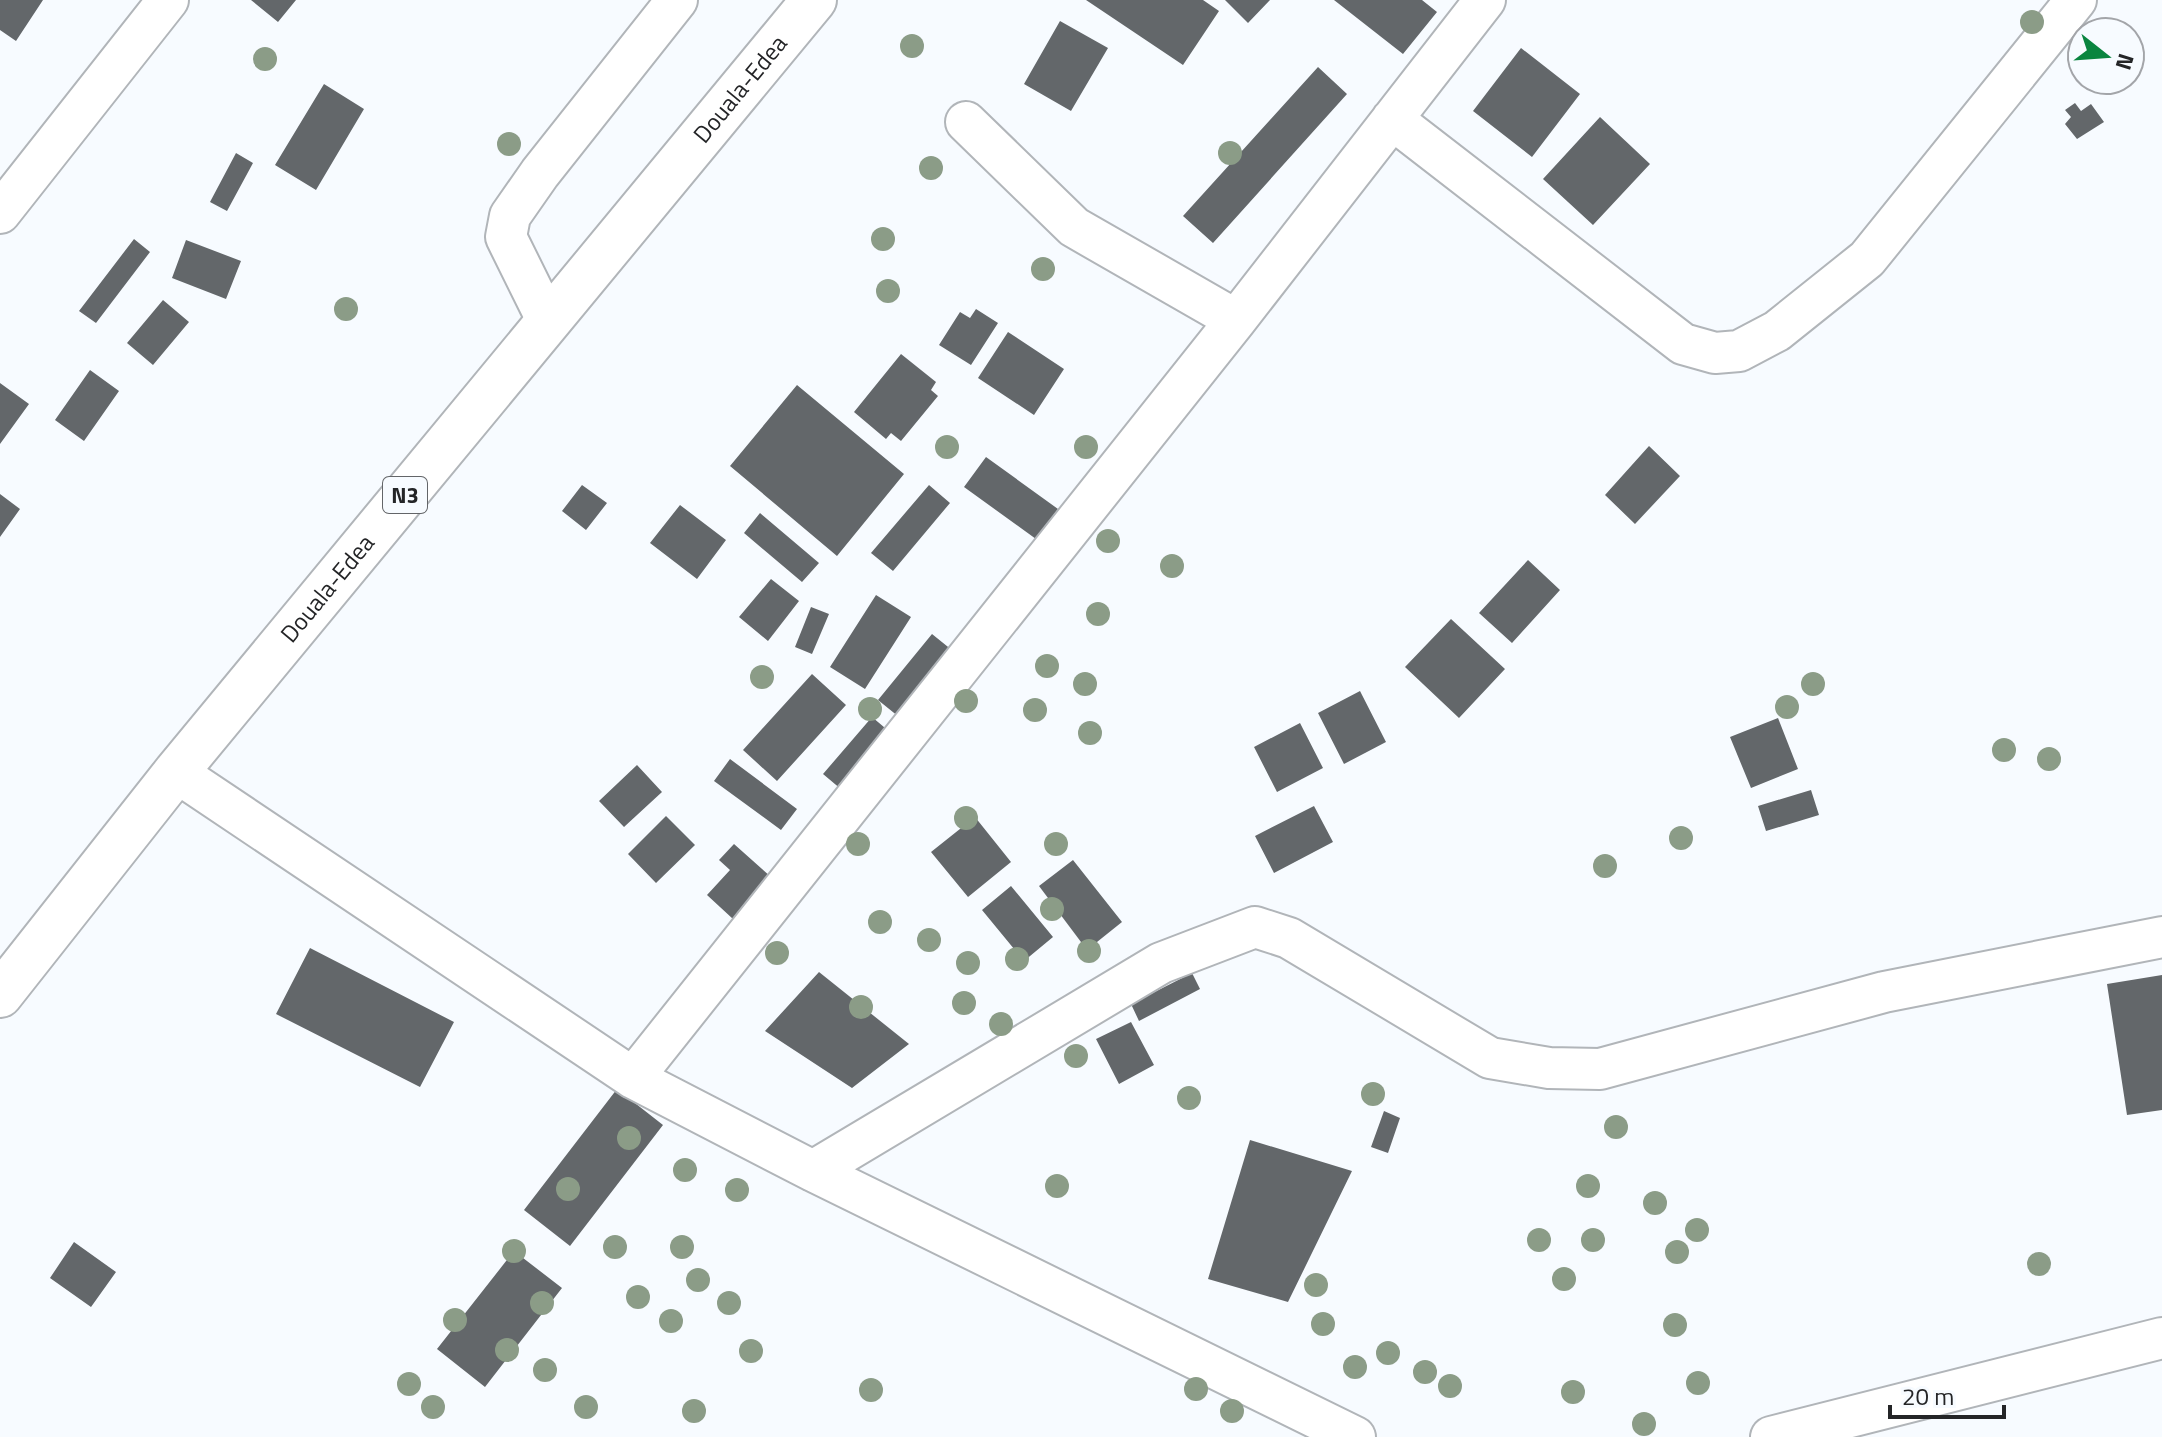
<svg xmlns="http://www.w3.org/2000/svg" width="2162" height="1437" viewBox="0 0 2162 1437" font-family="'Titillium Web',sans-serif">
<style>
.building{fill:#63676a}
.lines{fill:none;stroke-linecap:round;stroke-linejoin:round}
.minor-casing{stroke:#b1b5b9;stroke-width:44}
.highway-casing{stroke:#b1b5b9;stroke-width:48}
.minor{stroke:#fff;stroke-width:40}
.highway{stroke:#fff;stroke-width:44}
.tree{fill:#8b9c87}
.labels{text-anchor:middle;stroke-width:8;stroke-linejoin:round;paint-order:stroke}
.shield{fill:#f7fbff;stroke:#636568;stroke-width:2}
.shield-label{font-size:22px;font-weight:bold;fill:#242527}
.street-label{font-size:24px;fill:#242527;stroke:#f7fbff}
</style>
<rect width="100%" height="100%" fill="#f7fbff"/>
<path class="building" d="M0 0H43L16 41 0 30Z
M251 0H296L278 22Z
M1086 0H1203L1219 11 1183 65Z
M1225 0H1270L1248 23Z
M1334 0H1422L1437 12 1403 54Z
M1060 21 1108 48 1071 111 1024 84Z
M1521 48 1580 94 1532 157 1473 111Z
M1318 67 1347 94 1213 243 1183 216Z
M324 84 364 109 316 190 275 165Z
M2075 103 2081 111 2091 104 2104 122 2077 139 2065 124 2071 117 2065 110Z
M1600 117 1650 164 1593 225 1543 179Z
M236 153 253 163 227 211 210 202Z
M134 239 150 252 96 323 79 311Z
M186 240 241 261 226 299 172 278Z
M163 300 189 322 153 365 127 343Z
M976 309 998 323 971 365 939 345 960 312 970 318Z
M1008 332 1064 369 1034 415 978 378Z
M901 354 936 382 931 390 938 396 901 441 891 433 886 439 854 412Z
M90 370 119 391 84 441 55 420Z
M0 383 29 404 0 444Z
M797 385 904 474 837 556 730 466Z
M1649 446 1680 476 1635 524 1605 495Z
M986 457 1058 509 1036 539 964 487Z
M582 485 607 503 586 530 562 511Z
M929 485 950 503 893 571 871 553Z
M0 494 20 509 0 537Z
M680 505 726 540 697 579 650 543Z
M760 513 819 563 802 582 744 533Z
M1528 560 1560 590 1512 643 1479 613Z
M771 579 799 601 768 641 739 617Z
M876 595 911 617 865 689 830 667Z
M811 607 829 614 812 654 795 647Z
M1451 619 1505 669 1459 718 1405 667Z
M932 634 958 655 904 721 878 700Z
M812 674 846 705 777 781 743 750Z
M1360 691 1386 742 1344 764 1318 713Z
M872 717 897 738 848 795 823 774Z
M1778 718 1798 769 1751 788 1730 737Z
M1300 723 1323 768 1277 792 1254 747Z
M730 759 797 809 781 830 714 781Z
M637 765 662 792 624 827 599 801Z
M1811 790 1819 815 1766 831 1758 806Z
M1314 806 1333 842 1274 873 1255 836Z
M666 816 695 845 656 883 628 854Z
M975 817 1011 862 968 897 931 852Z
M734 844 771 877 733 919 707 895 730 870 719 860Z
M1073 860 1122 922 1087 950 1039 886Z
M1011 886 1053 937 1024 961 982 910Z
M310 948 454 1022 420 1087 276 1014Z
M819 972 909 1044 852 1088 765 1031Z
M1192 973 1200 989 1139 1021 1131 1004Z
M2162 975V1110L2127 1115 2107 984Z
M1131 1022 1154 1065 1119 1084 1096 1039Z
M617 1089 663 1125 570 1246 524 1210Z
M1384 1111 1400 1118 1388 1153 1371 1147Z
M1250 1140 1352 1171 1288 1302 1208 1279Z
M74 1242 116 1272 91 1307 50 1278Z
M514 1251 562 1288 485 1387 437 1349Z"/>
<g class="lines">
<defs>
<path id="minor" d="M1392 119 1683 344 1715 353 1739 351 1777 331 1867 259 2076 0
M966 122 1074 227 1236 320
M0 213 168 0
M548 322 506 237 510 216 540 173 677 0
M176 772 633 1078 813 1171 1355 1437
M633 1078 1236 320 1485 0
M813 1171 1161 963 1255 927 1289 938 1490 1058 1549 1068 1600 1069 1884 992 2162 937
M1771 1437 2162 1338"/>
<g id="highway">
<path id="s1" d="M0 995 176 772 814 0"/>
</g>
</defs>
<use href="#minor" class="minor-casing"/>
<use href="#highway" class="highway-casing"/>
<use href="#minor" class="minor"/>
<use href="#highway" class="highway"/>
</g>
<g class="tree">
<circle cx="2032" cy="22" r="12"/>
<circle cx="912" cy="46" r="12"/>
<circle cx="265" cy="59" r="12"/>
<circle cx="509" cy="144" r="12"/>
<circle cx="1230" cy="153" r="12"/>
<circle cx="931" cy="168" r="12"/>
<circle cx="883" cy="239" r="12"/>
<circle cx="1043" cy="269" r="12"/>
<circle cx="888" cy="291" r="12"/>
<circle cx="346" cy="309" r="12"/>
<circle cx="947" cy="447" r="12"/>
<circle cx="1086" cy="447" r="12"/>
<circle cx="1108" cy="541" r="12"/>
<circle cx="1172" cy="566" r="12"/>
<circle cx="1098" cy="614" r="12"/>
<circle cx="1047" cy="666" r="12"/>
<circle cx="762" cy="677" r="12"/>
<circle cx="1085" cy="684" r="12"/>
<circle cx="1813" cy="684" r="12"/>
<circle cx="966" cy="701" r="12"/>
<circle cx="1787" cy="707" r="12"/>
<circle cx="870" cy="709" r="12"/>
<circle cx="1035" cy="710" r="12"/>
<circle cx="1090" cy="733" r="12"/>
<circle cx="2004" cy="750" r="12"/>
<circle cx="2049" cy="759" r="12"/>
<circle cx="966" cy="818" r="12"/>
<circle cx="1681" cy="838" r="12"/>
<circle cx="858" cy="844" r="12"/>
<circle cx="1056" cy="844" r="12"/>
<circle cx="1605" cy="866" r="12"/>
<circle cx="1052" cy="909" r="12"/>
<circle cx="880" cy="922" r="12"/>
<circle cx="929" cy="940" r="12"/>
<circle cx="1089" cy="951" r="12"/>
<circle cx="777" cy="953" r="12"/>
<circle cx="1017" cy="959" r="12"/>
<circle cx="968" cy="963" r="12"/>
<circle cx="964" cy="1003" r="12"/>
<circle cx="861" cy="1007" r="12"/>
<circle cx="1001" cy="1024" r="12"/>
<circle cx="1076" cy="1056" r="12"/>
<circle cx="1373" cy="1094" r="12"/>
<circle cx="1189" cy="1098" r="12"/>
<circle cx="1616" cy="1127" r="12"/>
<circle cx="629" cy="1138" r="12"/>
<circle cx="685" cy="1170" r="12"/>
<circle cx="1057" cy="1186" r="12"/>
<circle cx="1588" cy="1186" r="12"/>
<circle cx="568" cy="1189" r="12"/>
<circle cx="737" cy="1190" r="12"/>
<circle cx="1655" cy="1203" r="12"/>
<circle cx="1697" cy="1230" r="12"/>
<circle cx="1539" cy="1240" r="12"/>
<circle cx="1593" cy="1240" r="12"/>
<circle cx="615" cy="1247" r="12"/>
<circle cx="682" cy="1247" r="12"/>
<circle cx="514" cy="1251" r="12"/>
<circle cx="1677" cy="1252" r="12"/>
<circle cx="2039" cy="1264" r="12"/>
<circle cx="1564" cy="1279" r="12"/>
<circle cx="698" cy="1280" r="12"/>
<circle cx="1316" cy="1285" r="12"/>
<circle cx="638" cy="1297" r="12"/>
<circle cx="542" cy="1303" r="12"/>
<circle cx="729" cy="1303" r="12"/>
<circle cx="455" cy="1320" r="12"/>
<circle cx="671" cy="1321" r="12"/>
<circle cx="1323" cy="1324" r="12"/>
<circle cx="1675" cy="1325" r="12"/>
<circle cx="507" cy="1350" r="12"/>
<circle cx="751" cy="1351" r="12"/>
<circle cx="1388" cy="1353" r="12"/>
<circle cx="1355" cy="1367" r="12"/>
<circle cx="545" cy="1370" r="12"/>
<circle cx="1425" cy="1372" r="12"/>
<circle cx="1698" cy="1383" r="12"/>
<circle cx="409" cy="1384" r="12"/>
<circle cx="1450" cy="1386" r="12"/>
<circle cx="1196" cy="1389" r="12"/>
<circle cx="871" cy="1390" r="12"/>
<circle cx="1573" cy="1392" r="12"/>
<circle cx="433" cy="1407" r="12"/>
<circle cx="586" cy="1407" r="12"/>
<circle cx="694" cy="1411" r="12"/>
<circle cx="1232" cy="1411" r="12"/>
<circle cx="1644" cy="1424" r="12"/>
</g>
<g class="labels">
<rect class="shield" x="383" y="477" width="44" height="36" rx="6"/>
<g class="shield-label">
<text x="405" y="503">N3</text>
</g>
<g class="street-label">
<text dy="8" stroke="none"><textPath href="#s1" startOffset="1170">Douala-Edea</textPath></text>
<text dy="8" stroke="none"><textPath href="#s1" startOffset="522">Douala-Edea</textPath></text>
</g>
</g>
<g transform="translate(2106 56) rotate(107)"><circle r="38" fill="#f7fbff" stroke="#a3a5a9" stroke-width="2"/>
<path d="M0-6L14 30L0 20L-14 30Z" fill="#0a853f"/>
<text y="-12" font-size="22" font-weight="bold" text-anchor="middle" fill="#242527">N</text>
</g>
<path d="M1890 1405v12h114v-12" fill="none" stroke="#242527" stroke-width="4"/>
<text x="1902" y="1405" font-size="24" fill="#242527" stroke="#f7fbff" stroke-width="6" paint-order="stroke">20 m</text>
</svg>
